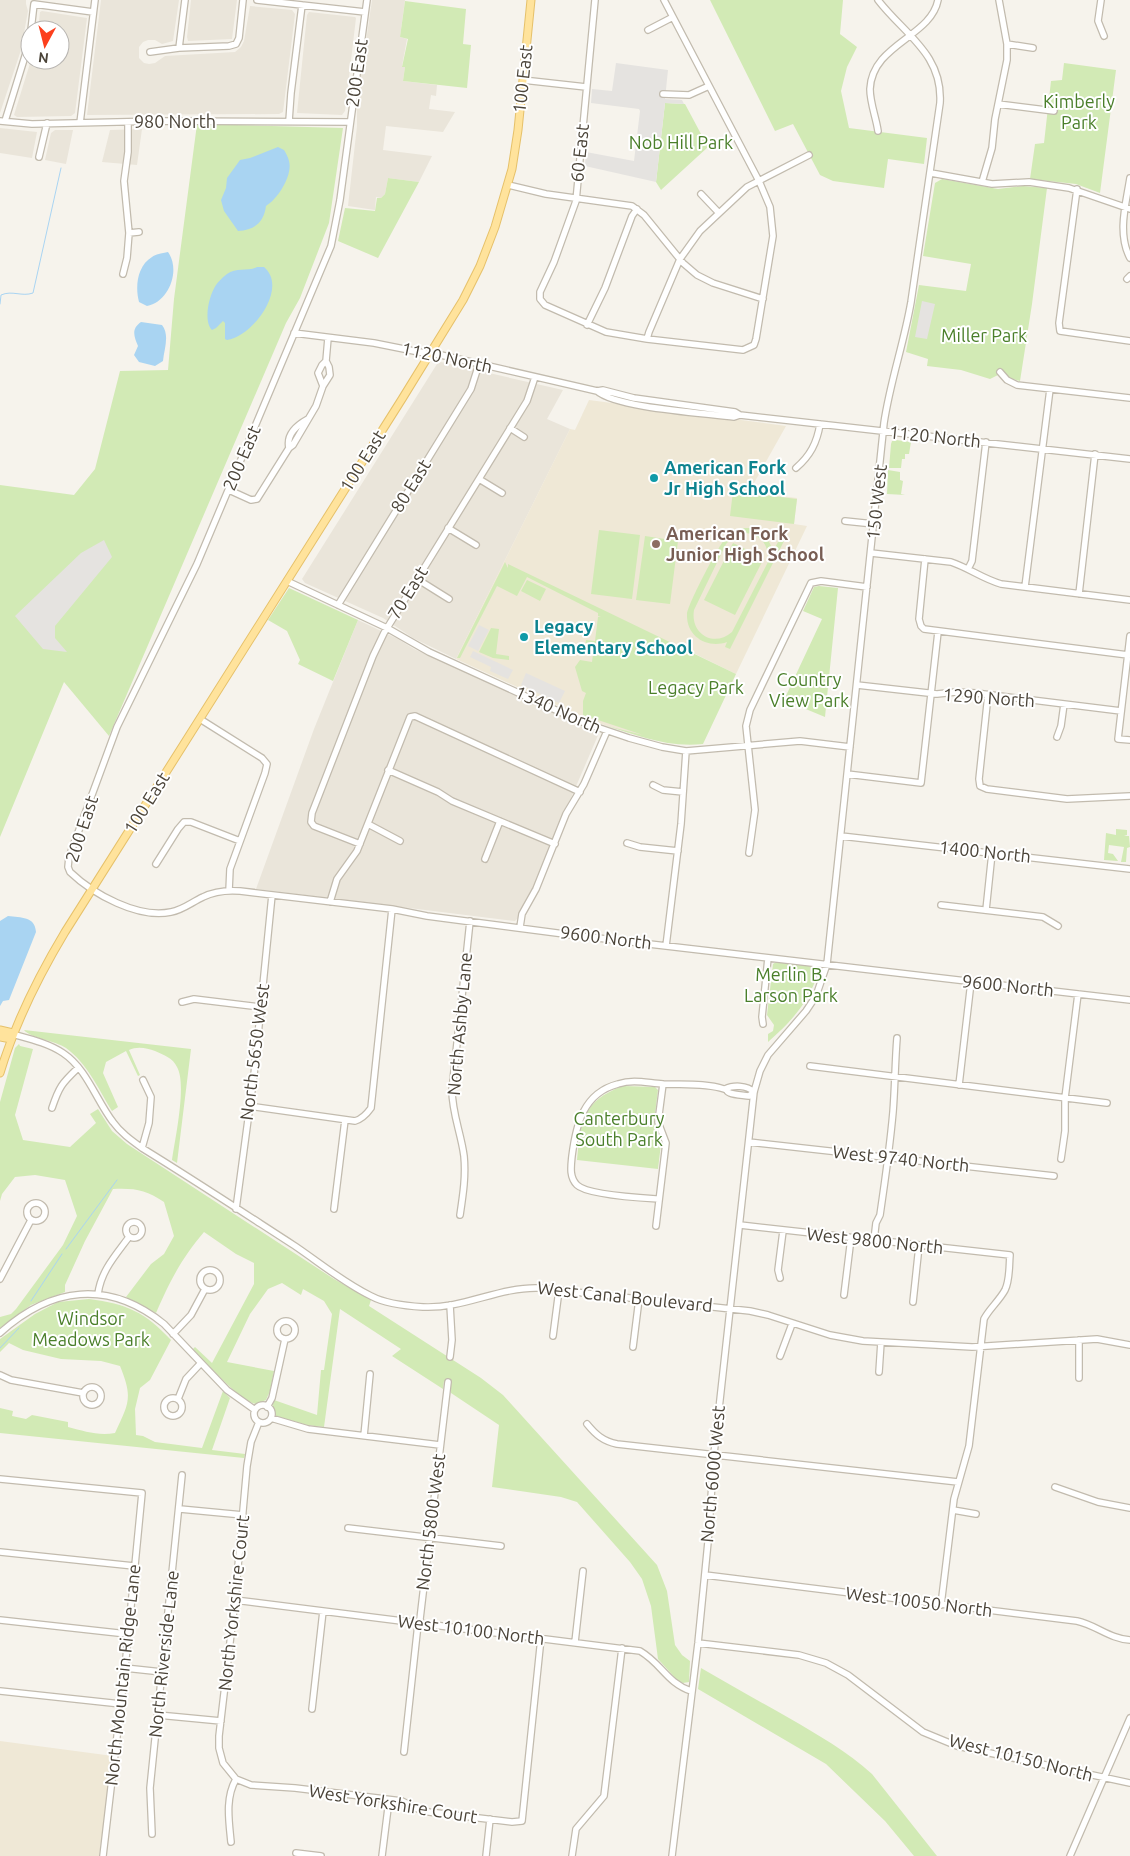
<svg xmlns="http://www.w3.org/2000/svg" width="1130" height="1856" viewBox="0 0 1130 1856" font-family="Ubuntu,sans-serif">
<style>
.residential{fill:#eae5da}
.education{fill:#efe8d6}
.green{fill:#d2eab5;fill-rule:evenodd}
.parking{fill:#e5e3e0}
.water{fill:#a9d4f2}
.lines{fill:none;stroke-linecap:round;stroke-linejoin:round}
.stream{stroke:#a9d4f2;stroke-width:1}
.minor-casing{stroke:#c2bbae;stroke-width:8}
.major-casing{stroke:#e6c16a;stroke-width:9}
.minor{stroke:#fff;stroke-width:5.5}
.major{stroke:#ffe39c;stroke-width:7}
.culture-dot{fill:#0f9aa8;stroke:#fff;stroke-width:2}
.education-dot{fill:#8d6e63;stroke:#fff;stroke-width:2}
.labels{text-anchor:middle;stroke-width:4;stroke-linejoin:round;paint-order:stroke}
.street-label{font-size:18px;fill:#4b4439;stroke:#fff}
.park-label{font-size:18px;fill:#4a7f2a;stroke:#fff}
.culture-label{font-size:18px;font-weight:bold;fill:#0d838f;stroke:#fff;text-anchor:start}
.education-label{font-size:18px;font-weight:bold;fill:#785e54;stroke:#fff;text-anchor:start}
</style>
<rect width="100%" height="100%" fill="#f6f3ec"/>
<path class="residential" d="M0 0H26V4L28 11 21 50 0 113Z
M101 0H179L173 41 162 44 155 40H148L143 42 139 47V58L144 63 149 64 155 63 165 56 235 52 241 47 244 41 250 6 292 10 295 14 283 112 279 114 87 115Z
M191 0H237L232 39 188 41 187 37Z
M372 0H405L400 37 407 39 402 66 405 67 403 81 437 85 436 96 431 95 429 109 455 112 443 132 386 126 383 150 432 156 419 182 388 178 385 194 381 198 376 197 375 210 348 206 357 126V103Z
M42 11 87 18 75 113 71 116 17 117 14 115 31 60H60V30H38L40 12Z
M309 12 355 17 356 18 345 111 342 115 297 113 307 15Z
M0 128 37 132 32 158 0 153Z
M142 129 137 165 102 162 110 130Z
M55 130H73L66 164 45 160 51 133Z
M441 362 563 390 547 419 570 429 456 659 413 638 383 618 305 583 302 579 437 364Z
M358 620 398 639 414 649 599 733 571 798 563 812 534 885 518 918 515 921 256 889 314 729Z"/>
<path class="education" d="M589 400 786 426 749 492 797 498 794 524 807 526 736 674 681 647 642 737 589 720 456 659 570 429 575 430Z
M0 1741 113 1756 99 1856H0Z"/>
<path class="green" d="M710 0H843L840 34 857 47 847 67 841 91 849 128 927 138 924 164 888 159 884 188 833 181 820 175 793 124 775 131Z
M405 1 466 9 463 44 471 45 467 88 403 81 405 67H402L408 39 400 37Z
M1064 63 1116 70 1100 193 1076 184 1030 179 1035 144 1044 143 1051 81 1062 80Z
M665 103 685 104 708 147 661 190 656 182Z
M197 124 343 128 329 223 300 298 286 323 109 736 64 682 0 837V485L74 495 95 469 120 371 168 370 174 299Z
M388 178 419 182 378 258 338 241 345 208 375 211 377 198H381L385 194Z
M942 179 998 189 1023 186 1047 188 1032 304 1020 381 998 375 990 379 961 370 927 366 928 359 906 352 919 285 966 291 971 264 923 256 935 183Z
M896 440 911 442 909 454H905V459H902L901 468H889L891 444 892 441Z
M888 470 900 472V480L903 481 901 494 905 495 887 494Z
M733 491 797 499 794 524 730 516Z
M749 528C762 532 769 538 773 551L783 533 787 535 730 649 725 647 727 642C708 649 686 637 687 614 688 604 720 542 728 535 734 529 741 528 749 528ZM746 533C762 535 769 546 768 562L732 632C714 648 690 634 694 610L726 544 734 536Z
M599 530 640 535 632 599 591 594Z
M645 536 678 541 670 604 636 600Z
M733 543 764 558 735 615 704 600Z
M505 562 508 568V564L736 674 703 744C667 748 638 735 603 725L643 735 583 715V701L586 693 582 691 575 667 580 660 592 662 593 654 584 653 586 640 595 641 598 617 601 616H598V613L527 577 517 596 497 586 460 658H457Z
M527 580 546 589 540 601 521 591Z
M819 586 838 588 825 717 784 700 822 619 803 611 814 587Z
M289 588 358 620 333 681 298 664 300 660 287 631 268 620Z
M491 628 499 629 496 654 509 656V660L493 658 479 652Z
M1116 829 1127 830V835L1124 836H1129L1130 847 1127 848 1126 862H1121L1124 847 1109 845 1108 853 1113 854 1118 861 1104 860 1106 833 1116 835Z
M776 962 816 967 819 970C810 1001 792 1021 768 1042V1034L773 1031 774 1025 767 1015 773 964Z
M24 1030 191 1049 177 1163 172 1160C175 1139 187 1084 177 1067 173 1058 164 1055 155 1051 147 1048 137 1046 129 1050L140 1075 138 1076 126 1051 106 1062 103 1073 118 1107 112 1111C99 1090 87 1063 66 1048 56 1041 30 1038 24 1030Z
M19 1044 20 1046 33 1049 15 1115 23 1140 70 1147 96 1123 90 1114 98 1109 112 1131 127 1144 334 1279 371 1300 369 1306 481 1378 503 1395 657 1565 667 1591 675 1645 682 1655 690 1661 689 1682 683 1683 677 1680 658 1659 651 1606 642 1579 630 1562 577 1502 561 1497 492 1487 499 1425 451 1393V1383L444 1381 443 1389 392 1356 401 1349 340 1309 324 1427 307 1425 276 1416 272 1408 274 1400 317 1415 321 1370H324L332 1314 324 1301 303 1289 301 1295 282 1283 268 1289 250 1314 227 1362 274 1371 270 1391 266 1400 256 1404C238 1400 207 1363 193 1349L195 1347 212 1363 254 1284V1263L236 1254 204 1232C181 1259 170 1281 156 1313L126 1297 151 1264 164 1254 174 1236 164 1202C146 1190 135 1188 113 1189L85 1241 65 1285V1292L31 1305 0 1328V1317L11 1314 16 1309 63 1245 77 1216 65 1180 35 1175 15 1177 2 1194 0 1201V1102L15 1048Z
M623 1086 655 1087 658 1090 654 1122 661 1144 658 1169 577 1160C581 1121 582 1101 623 1086Z
M89 1299C127 1304 145 1312 171 1340L150 1380 140 1388 135 1409 136 1435 143 1436 155 1442 202 1448 223 1391 230 1398 212 1450 245 1454 244 1458 0 1433V1408L13 1411 12 1416 26 1419 32 1415 68 1422V1427C84 1431 98 1436 115 1433 129 1403 133 1398 120 1366L101 1361 61 1359 23 1350 9 1343 0 1352V1339L35 1314 58 1302Z
M701 1668C730 1685 759 1701 789 1718 818 1735 847 1751 872 1774L937 1856H914L885 1821 826 1764 698 1689Z"/>
<path class="parking" d="M616 63 668 70 665 99 682 100 684 104 665 103 656 182 585 166 586 152 634 161 640 111 639 109 591 103 592 89 612 91Z
M922 301 935 304 927 339 915 337Z
M104 540 112 557 55 626V638L67 652 43 649 15 616 81 553Z
M479 625 489 630 478 651 468 646Z
M473 651 513 670 508 679 490 671 491 667 470 657Z
M526 673 565 691 559 703 521 685Z"/>
<path class="water" d="M278 147 284 150C286 153 288 157 289 161 293 175 278 199 266 206 264 222 255 230 238 231L224 211 221 200 226 188 227 178 240 160 250 158Z
M168 252C181 270 169 302 147 306L139 302C135 287 137 266 152 257 156 254 163 253 168 252Z
M257 267H264C289 288 252 337 227 340L225 339V323L223 321 216 328 212 330C203 321 209 295 216 285 218 282 224 276 227 274 236 267 248 272 257 267Z
M141 322 162 325C170 335 164 350 163 361L155 366 139 362 134 355 138 346C134 336 131 329 141 322Z
M8 916C21 918 35 916 36 932L9 1000 3 1001 0 1006V921Z"/>
<g class="lines">
<path class="stream" d="M0 304 1 295C12 290 22 297 33 293L61 168
M66 1249 117 1180
M31 1301 62 1254
M0 1348 19 1328"/>
<defs>
<path id="minor" d="M257 0 365 12
M367 0 340 200 331 246 197 564 117 727 69 857 68 867 70 872C93 894 138 919 171 912 183 910 192 902 203 897 215 891 227 890 240 891L392 909 427 916 572 935 1130 1000
M595 0 576 201 554 262 540 292V299L545 305 606 332 647 339 743 350 754 345 756 339 773 236 770 207 759 181 664 0
M1101 0 1098 21 1104 36
M31 30 34 4 93 12
M648 30 673 17
M1007 44 1033 48
M179 48 185 0
M150 52 179 48 229 46 236 44 239 38 243 0
M523 80 586 87
M663 94 689 95 709 86
M998 104 1054 111
M0 121 32 124 160 121 350 122
M5 121 30 40
M289 121 291 93 302 5
M80 123 95 0
M878 131C876 117 870 103 870 89 872 44 931 37 938 0
M39 157 47 123
M931 173 992 184 1029 182 1069 188 1130 209
M1130 178C1126 204 1117 233 1130 258
M982 182 992 148 995 119 1007 60V44L999 0
M508 185 546 194 632 206 644 215 683 263 697 275 713 283 763 299
M1077 189 1059 323 1060 331 1130 341
M701 194 719 213
M129 233 139 232
M123 274 127 258 129 233 124 181 128 152V122
M1127 279 1130 276
M587 325 605 288 632 216 637 209
M294 333 374 343 419 352 441 355 597 391 603 390 634 398 735 412 740 415 1130 459
M647 339 649 332 680 259 700 231 747 187 809 155
M1000 372 1007 380 1017 385 1130 398
M323 386 318 373 322 365 326 361
M597 391C616 408 705 413 734 417L740 415
M510 428 524 437
M289 448C286 434 297 425 308 419
M796 468C810 456 817 443 820 424
M479 479 502 493
M229 490 251 500 257 499 289 448 293 445 316 406 323 386 330 375 329 367 326 361 328 338
M845 521 874 524
M448 528 476 545
M871 553 951 562C969 568 983 579 1001 584L1130 600
M925 559 919 619 921 626 924 629 1128 655
M968 569 972 561 986 442
M417 579 449 599
M287 581 387 628 429 652 582 722 629 738 662 747 686 751 800 741 850 747
M1025 587 1050 389
M1079 594 1095 454
M338 605 471 389 479 364
M1130 636 1118 739 1130 740
M857 685 937 694 956 692 976 693 1121 711
M988 695 979 779 980 786 987 789 1067 799 1130 796
M200 719 262 758 267 764 265 773 230 869 229 891
M1057 737 1061 726 1064 704
M388 770 438 792 452 801 555 844
M847 774 921 783 938 632
M653 785 663 790 683 792
M368 824 400 841
M841 836 1130 869
M627 843 640 847 678 851
M360 844 314 826 311 822 312 813 373 656 384 633 527 401 535 377
M749 853 755 810 746 726 750 710 811 583 821 581 867 587
M485 859 500 821
M156 864 178 829 184 822H191L240 841
M330 902 337 879 357 851 410 717 415 716 580 792
M941 905 1043 917 1058 926
M986 910 992 853
M520 927 522 914 536 889 566 814 584 784 607 731
M666 946 681 824 686 751
M182 1002 194 999 260 1007
M763 1024 762 1017 768 958
M12 1034C30 1039 48 1043 63 1053 87 1069 96 1100 113 1122 121 1133 131 1140 142 1148 194 1180 244 1213 295 1246 320 1263 344 1283 371 1296 386 1304 406 1306 423 1307 463 1309 499 1287 538 1288L750 1311 768 1315 830 1335 863 1341 972 1347 1097 1339 1130 1345
M810 1066 1107 1103
M959 1085 971 982
M725 1089C733 1085 747 1085 754 1092
M249 1106 355 1121C362 1119 366 1115 371 1108L392 909
M52 1108C59 1087 62 1083 78 1068
M749 1142 1054 1176
M142 1148 149 1123 151 1097 143 1080
M1061 1159 1065 1131V1098L1078 994
M658 1199C642 1198 587 1195 577 1185 569 1177 571 1166 572 1156 576 1125 583 1093 618 1084 633 1079 647 1083 663 1084 683 1085 705 1083 724 1089 730 1091 724 1090 730 1093 735 1095 743 1095 749 1096L754 1092
M27 1212a9 9 0 1 1 18 0a9 9 0 1 1-18 0Z
M236 1209 254 1075 272 895
M334 1209 345 1120
M460 1215C463 1195 466 1176 464 1156 461 1133 452 1113 452 1090L470 921
M126 1230a8 8 0 1 1 16 0a8 8 0 1 1-16 0Z
M740 1225 1010 1255C1009 1266 1010 1280 1005 1290 999 1301 989 1309 984 1319L969 1446 954 1499 941 1605
M656 1226 666 1143 658 1122 663 1084
M874 1240 876 1223 880 1215C885 1181 890 1146 893 1112 895 1087 895 1063 897 1038
M200 1280a10 10 0 1 1 20 0a10 10 0 1 1-20 0Z
M780 1278 778 1270 783 1231
M0 1279 31 1220
M98 1294C101 1271 115 1256 129 1237
M844 1295 851 1238
M913 1302 919 1246
M450 1305 452 1340 450 1357
M277 1330a9 9 0 1 1 18 0a9 9 0 1 1-18 0Z
M0 1333C51 1287 108 1279 164 1324L227 1390 255 1410
M173 1334 191 1315 205 1289
M553 1336 559 1290
M633 1347 639 1299
M780 1356 792 1324
M879 1372 881 1342
M0 1375 11 1380 83 1393
M1079 1378V1340
M83 1396a9 9 0 1 1 18 0a9 9 0 1 1-18 0Z
M164 1407a9 9 0 1 1 18 0a9 9 0 1 1-18 0Z
M178 1399 186 1379 201 1363
M254 1414a9 9 0 1 1 18 0a9 9 0 1 1-18 0Z
M267 1407 272 1398 285 1339
M271 1418 308 1429 440 1445
M259 1422 251 1442 247 1466 235 1600 219 1736V1748L223 1763 236 1779 251 1785 295 1788 402 1801 420 1810 429 1812 512 1822 522 1821 541 1638
M587 1424C596 1435 603 1441 617 1444L958 1482
M364 1436 370 1374
M0 1479 142 1493 125 1668 103 1856
M1055 1487 1098 1502 1130 1508
M180 1509 243 1515
M953 1510 976 1514
M348 1528 501 1546
M0 1552 134 1566
M705 1575 1077 1621C1096 1625 1110 1639 1130 1640
M235 1600 640 1651C662 1664 666 1682 691 1691
M0 1620 127 1634
M575 1642 583 1571
M698 1643 799 1655 826 1663 848 1675 923 1732 957 1746 1130 1783
M125 1668 162 1672
M0 1691 121 1704
M312 1709 323 1611
M158 1715 221 1721
M404 1752 418 1624 420 1619 448 1382
M152 1834 150 1788 182 1475
M231 1842C229 1821 225 1798 236 1779
M296 1853 321 1856
M382 1856 389 1800
M486 1856 490 1819
M572 1856 576 1829 604 1796 622 1648
M672 1856 698 1643 708 1542 714 1454 754 1092 760 1071 768 1055 806 1011 816 996 827 964 884 423C890 382 904 343 911 302L940 103C943 54 904 34 878 0
M1070 1856 1130 1718"/>
<path id="major" d="M0 1030 13 1033
M0 1037 11 1039
M0 1073C15 1023 38 977 65 932L402 399 463 300 480 266 495 227 512 169 518 130 531 0"/>
</defs>
<use href="#minor" class="minor-casing"/>
<use href="#major" class="major-casing"/>
<use href="#minor" class="minor"/>
<use href="#major" class="major"/>
</g>
<g class="culture-dot">
<circle cx="654" cy="478" r="5"/>
<circle cx="524" cy="637" r="5"/>
</g>
<circle class="education-dot" cx="656" cy="544" r="5"/>
<g class="labels">
<g class="street-label">
<text transform="translate(357 73) rotate(-82)" y="6">200 East</text>
<text transform="translate(523 79) rotate(-84)" y="6">100 East</text>
<text x="175" y="128">980 North</text>
<text transform="translate(580 153) rotate(-84)" y="6">60 East</text>
<text transform="translate(447 358) rotate(12)" y="6">1120 North</text>
<text transform="translate(935 437) rotate(6)" y="6">1120 North</text>
<text transform="translate(242 458) rotate(-67)" y="6">200 East</text>
<text transform="translate(363 461) rotate(-58)" y="6">100 East</text>
<text transform="translate(411 486) rotate(-58)" y="6">80 East</text>
<text transform="translate(877 502) rotate(-84)" y="6">150 West</text>
<text transform="translate(408 593) rotate(-58)" y="6">70 East</text>
<text transform="translate(989 698) rotate(4)" y="6">1290 North</text>
<text transform="translate(558 710) rotate(24)" y="6">1340 North</text>
<text transform="translate(147 803) rotate(-58)" y="6">100 East</text>
<text transform="translate(82 829) rotate(-72)" y="6">200 East</text>
<text transform="translate(985 852) rotate(6)" y="6">1400 North</text>
<text transform="translate(606 938) rotate(7)" y="6">9600 North</text>
<text transform="translate(1008 986) rotate(6)" y="6">9600 North</text>
<text transform="translate(460 1024) rotate(-85)" y="6">North Ashby Lane</text>
<text transform="translate(255 1052) rotate(-83)" y="6">North 5650 West</text>
<text transform="translate(901 1159) rotate(6)" y="6">West 9740 North</text>
<text transform="translate(875 1241) rotate(6)" y="6">West 9800 North</text>
<text transform="translate(625 1297) rotate(6)" y="6">West Canal Boulevard</text>
<text transform="translate(713 1474) rotate(-85)" y="6">North 6000 West</text>
<text transform="translate(431 1522) rotate(-83)" y="6">North 5800 West</text>
<text transform="translate(919 1602) rotate(7)" y="6">West 10050 North</text>
<text transform="translate(234 1603) rotate(-84)" y="6">North Yorkshire Court</text>
<text transform="translate(471 1630) rotate(7)" y="6">West 10100 North</text>
<text transform="translate(164 1654) rotate(-84)" y="6">North Riverside Lane</text>
<text transform="translate(123 1675) rotate(-84)" y="6">North Mountain Ridge Lane</text>
<text transform="translate(1021 1758) rotate(14)" y="6">West 10150 North</text>
<text transform="translate(393 1804) rotate(9)" y="6">West Yorkshire Court</text>
</g>
<g class="park-label">
<text x="1079" y="108">Kimberly<tspan x="1079" dy="21">Park</tspan></text>
<text x="681" y="149">Nob Hill Park</text>
<text x="984" y="342">Miller Park</text>
<text x="809" y="686">Country<tspan x="809" dy="21">View Park</tspan></text>
<text x="696" y="694">Legacy Park</text>
<text x="791" y="981">Merlin B.<tspan x="791" dy="21">Larson Park</tspan></text>
<text x="619" y="1125">Canterbury<tspan x="619" dy="21">South Park</tspan></text>
<text x="91" y="1325">Windsor<tspan x="91" dy="21">Meadows Park</tspan></text>
</g>
<g class="culture-label">
<text x="664" y="474">American Fork<tspan x="664" dy="21">Jr High School</tspan></text>
<text x="534" y="633">Legacy<tspan x="534" dy="21">Elementary School</tspan></text>
</g>
<g class="education-label">
<text x="666" y="540">American Fork<tspan x="666" dy="21">Junior High School</tspan></text>
</g>
</g>
<g transform="translate(45 45) rotate(187)"><circle r="24" fill="#ffffff" stroke="#b7b4b0"/>
<path d="M0-4L9 19L0 12L-9 19Z" fill="#fc3f1d"/>
<text y="-8" font-size="14" font-weight="bold" text-anchor="middle" fill="#4b4439">N</text>
</g>
</svg>
